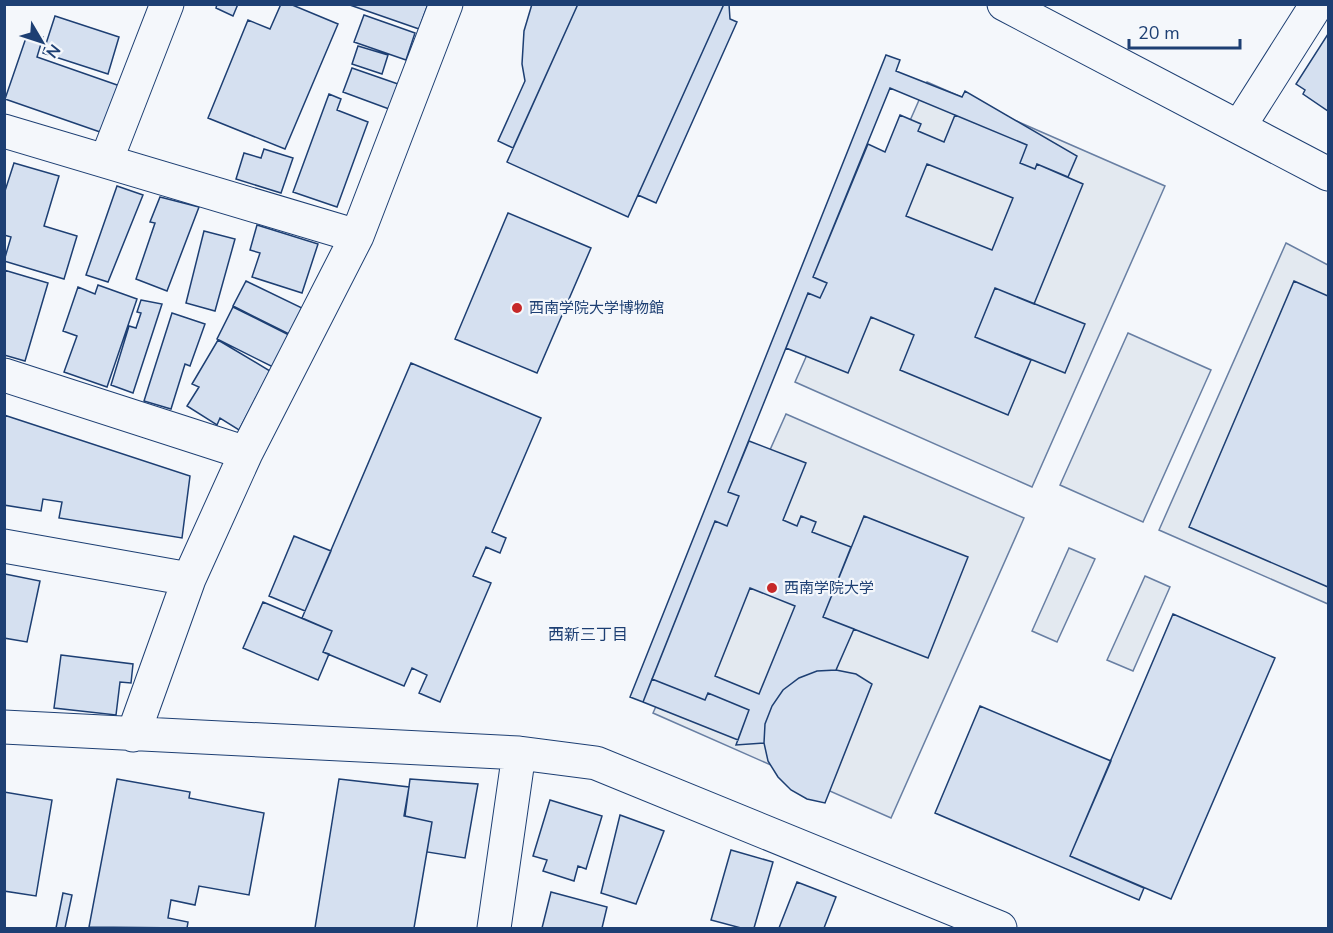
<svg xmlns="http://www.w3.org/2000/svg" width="1333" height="933" viewBox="0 0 1333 933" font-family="'Nunito Sans','Noto Sans JP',sans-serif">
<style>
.green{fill:#e3e9f0;stroke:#687fa3;stroke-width:1.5}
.building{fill:#d5e0f0;stroke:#1d3f73;stroke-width:1.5;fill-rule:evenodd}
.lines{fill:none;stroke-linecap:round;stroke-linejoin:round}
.minor-casing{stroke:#1d3f73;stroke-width:35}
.minor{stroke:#f4f7fb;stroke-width:33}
.poi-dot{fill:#c62828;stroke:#f4f7fb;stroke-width:2}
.labels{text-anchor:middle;stroke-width:4.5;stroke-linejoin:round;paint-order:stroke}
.poi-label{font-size:15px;fill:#1d3f73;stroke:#f4f7fb;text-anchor:start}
.neighbourhood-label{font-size:16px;fill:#1d3f73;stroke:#f4f7fb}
</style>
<rect width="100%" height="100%" fill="#f4f7fb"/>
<path class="green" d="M927 82 1165 186 1032 487 795 382Z
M1286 243 1328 265V604L1159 530Z
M1128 333 1211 370 1143 522 1060 485Z
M786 414 1024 518 891 818 653 713Z
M1069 548 1095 559 1057 642 1032 631Z
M1145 576 1170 587 1133 671 1107 660Z"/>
<path class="building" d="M217 4H238L233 16 216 8Z
M281 4H290L338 24 285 149 208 118 248 20 270 29Z
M347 4H428L419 29Z
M532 4H578L513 148 498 141 525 81 522 64 524 31Z
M578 4H724L628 217 507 162Z
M724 4H729L730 19 737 22 656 203 638 195Z
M364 15 415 33 406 60 354 42Z
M55 16 119 37 108 74 43 53Z
M28 32 43 37 37 57 120 86 103 133 5 99Z
M1328 34V111L1303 94 1305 90 1296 84Z
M358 46 388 55 382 74 352 64Z
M886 55 900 60 896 71 962 97 965 91 1077 156 1068 177 1037 164 1035 169 1020 163 1027 145 890 88 813 277 827 283 820 298 808 293 728 492 739 496 727 526 715 521 643 702 630 697Z
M352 68 398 84 389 109 343 92Z
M329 94 341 99 337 110 368 122 337 207 293 192Z
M900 115 921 124 918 131 944 142 955 115 1027 145 1020 163 1035 169 1037 164 1083 184 1034 304 995 288 975 337 1031 360 1008 415 900 370 914 335 871 317 848 373 786 348 808 293 820 298 827 283 813 277 868 144 885 152ZM927 164 1013 198 992 250 906 216Z
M264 149 293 158 281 193 236 179 244 153 261 158Z
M14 163 59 176 44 226 77 236 64 279 4 261 11 237 4 235V194Z
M117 186 143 195 108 282 86 275Z
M160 197 199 207 167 291 136 279 155 223 150 222Z
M508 213 591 248 537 373 455 339Z
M257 225 318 244 302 293 252 277 260 253 250 250Z
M204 231 235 239 215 311 186 303Z
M4 270 48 283 25 361 4 355Z
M246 281 302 308 289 334 233 306Z
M1294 281 1328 296V587L1189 527Z
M98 285 137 299 107 387 64 372 77 336 63 331 78 287 95 294Z
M995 288 1085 324 1065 373 975 337Z
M141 300 162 304 133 393 111 385 129 326 136 328 141 313 137 312Z
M233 307 289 335 273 367 217 339Z
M172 313 205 324 190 366 185 364 171 409 144 401Z
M218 340 270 371 239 430 220 418 217 425 187 406 199 387 192 384Z
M411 363 541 418 492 532 506 538 500 553 486 547 473 576 491 583 440 702 419 693 427 675 412 668 404 686 323 652 332 631 302 618Z
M4 415 190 476 182 538 59 518 62 502 43 499 41 511 4 505Z
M749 441 806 463 783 520 797 526 801 516 816 522 812 532 851 547 823 617 854 629 836 670 817 671 799 678 783 690 772 706 765 724 764 743 736 745 749 710 708 693 705 700 652 679 715 521 727 526 739 496 728 492ZM750 588 795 606 759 694 715 676Z
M864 516 968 557 928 658 823 617Z
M294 536 331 551 305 611 269 596Z
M5 574 40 581 27 642 4 638Z
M263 602 332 631 323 652 329 654 318 680 243 648Z
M1173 614 1275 658 1171 899 1070 856Z
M61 655 133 664 131 683 120 682 116 715 54 708Z
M836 670 856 674 872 684 825 803 807 799 791 790 778 777 768 761 764 743 765 724 772 706 783 690 799 678 817 671Z
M652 679 705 700 708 693 749 710 738 740 643 702Z
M980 706 1111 761 1070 856 1144 888 1139 900 935 813Z
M117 779 190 792 189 798 264 813 249 895 199 886 195 905 171 900 168 918 188 922 187 928 89 927Z
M339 779 409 787 404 816 432 822 414 928H315Z
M410 779 478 784 465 858 427 852 432 822 405 816Z
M4 792 52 800 36 896 4 891Z
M550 800 602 816 586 869 578 866 574 881 543 871 547 860 533 856Z
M620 815 664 831 636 904 601 893Z
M731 850 773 862 754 928H741L711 920Z
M797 882 836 897 824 928H779Z
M551 892 607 907 602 928H542Z
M63 893 72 895 65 928H56Z"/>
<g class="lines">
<defs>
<path id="minor" d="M1004 4 1328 174
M1239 127 1317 4
M4 131 357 236
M106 161 167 4
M4 375 246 453
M4 546 189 579
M4 727 519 753 596 763 1000 928
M133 735 189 579 246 453 357 236 446 4
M494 928 519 753"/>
</defs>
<use href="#minor" class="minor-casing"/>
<use href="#minor" class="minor"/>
</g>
<g class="poi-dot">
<circle cx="517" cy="308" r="6"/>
<circle cx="772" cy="588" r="6"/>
</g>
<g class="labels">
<g class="poi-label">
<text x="529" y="313">西南学院大学博物館</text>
<text x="784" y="593">西南学院大学</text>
</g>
<g class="neighbourhood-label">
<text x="588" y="640">西新三丁目</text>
</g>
</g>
<rect width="1333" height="933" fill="none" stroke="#1d3f73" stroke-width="12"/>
<g transform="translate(42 42) rotate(129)" stroke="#f4f7fb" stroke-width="4.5" paint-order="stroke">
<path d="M0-4.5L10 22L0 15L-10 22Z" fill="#1d3f73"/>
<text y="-9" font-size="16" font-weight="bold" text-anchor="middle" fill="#1d3f73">N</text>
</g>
<path d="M1129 39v9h111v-9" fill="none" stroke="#1d3f73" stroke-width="3"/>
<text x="1138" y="39" font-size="18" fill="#1d3f73" stroke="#f4f7fb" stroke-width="4.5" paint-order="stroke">20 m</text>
</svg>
